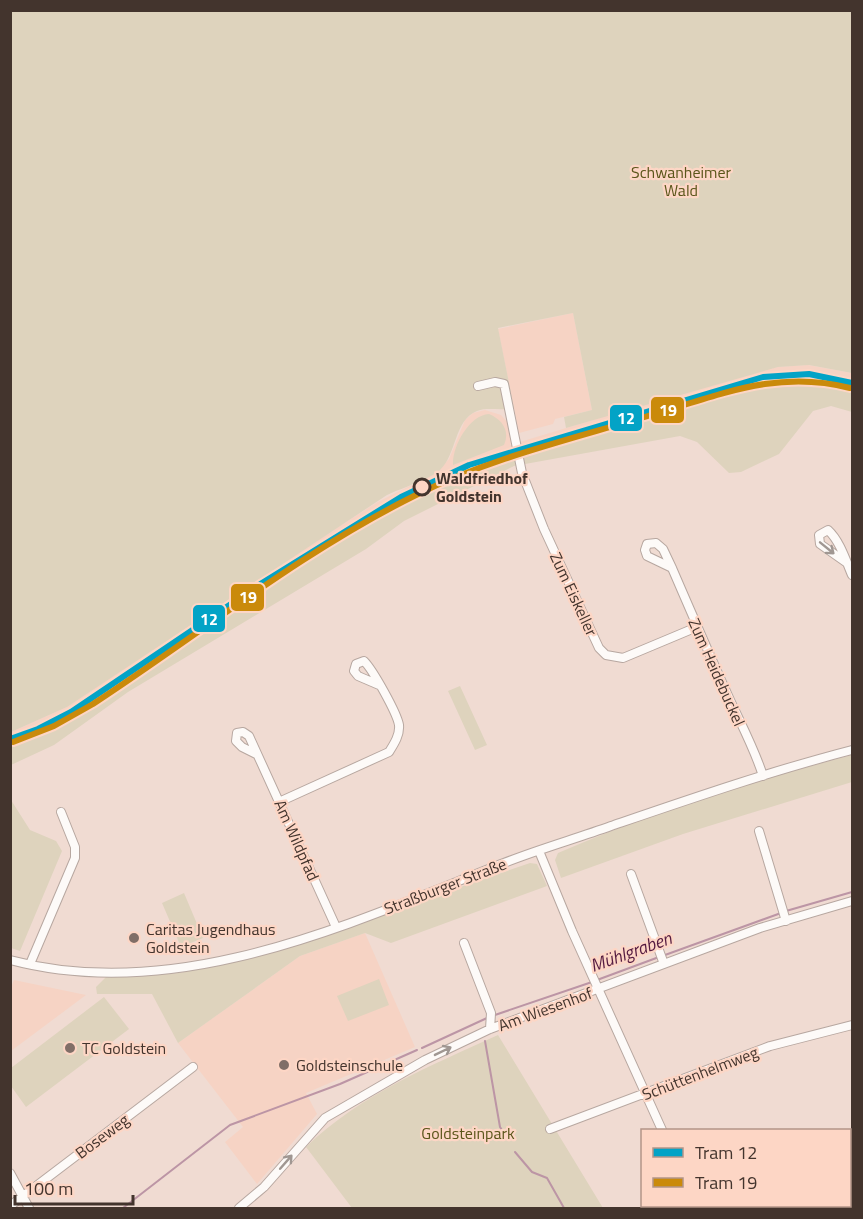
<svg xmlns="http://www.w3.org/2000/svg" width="863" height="1219" viewBox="0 0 863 1219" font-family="'Titillium Web',sans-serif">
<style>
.built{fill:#f6d3c4}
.green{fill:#ded3bd}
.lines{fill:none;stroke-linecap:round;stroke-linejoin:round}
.stream{stroke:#bc95a5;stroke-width:2}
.minor-casing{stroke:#b7a7a0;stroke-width:10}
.minor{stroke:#fdfaf8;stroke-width:8}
.tram-1-casing{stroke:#fdd6c5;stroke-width:10}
.tram-2-casing{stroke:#fdd6c5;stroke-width:10}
.tram-1{stroke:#03a3c6;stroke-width:6}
.tram-2{stroke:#ca8a0b;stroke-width:6}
.oneway{stroke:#a09792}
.stop-dot{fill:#fdd6c5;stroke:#43342d;stroke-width:3}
.poi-dot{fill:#806e67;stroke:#fdd6c5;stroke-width:2}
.labels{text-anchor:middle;stroke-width:4.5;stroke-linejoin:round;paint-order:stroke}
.park-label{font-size:16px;fill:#5b551a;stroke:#fdd6c5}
.stop-label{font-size:16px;font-weight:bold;fill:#43342d;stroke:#fdd6c5;text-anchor:start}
.street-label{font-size:16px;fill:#43342d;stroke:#fdd6c5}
.poi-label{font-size:16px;fill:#43342d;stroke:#fdd6c5;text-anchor:start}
.water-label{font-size:18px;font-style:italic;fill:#551b40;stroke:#fdd6c5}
.line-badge{stroke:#fdd6c5;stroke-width:2}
.badge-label{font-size:16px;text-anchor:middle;font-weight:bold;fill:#fff}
</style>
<rect width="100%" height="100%" fill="#f0dbd2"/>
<path class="built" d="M573 313 592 410 555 419 553 424 519 433 498 329Z
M808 365 852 373V384L824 378 777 377 487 461 437 482 361 527 338 537 72 714 39 731 11 741V732L67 707 260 577 376 503 435 473 449 459 465 420 473 413 485 410 501 415 509 424 512 435 510 445 741 375 778 367Z
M365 933 415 1047 306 1093 317 1114 257 1184 225 1142 243 1127 178 1043 300 956Z
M14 980 86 995 11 1051V987Z"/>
<path class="green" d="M11 11H852V373L809 365 778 367 566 428 564 417 592 410 573 313 498 328 514 408C501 411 487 407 477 411 454 420 457 454 440 470 430 479 402 488 387 495L67 707 11 732Z
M793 376 824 378 852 384V412L831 406 813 411 779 454 741 472 729 473 697 442 680 436 514 466 404 521 366 549 128 692 54 745 11 765V741L39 731 72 714 338 537 361 527 437 482 487 461 744 385Z
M489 414C503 420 510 431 504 445L453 465C452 447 469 415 489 414Z
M460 686 487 745 475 750 448 691Z
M852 755V782L683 834 561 878 555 860 558 853C652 812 753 781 852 755Z
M11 800 30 830 56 841 62 851 20 951 11 948Z
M530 863 537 864 547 886 391 943 365 933 300 956 178 1043 152 994H97L96 987 106 977 179 973 257 957Z
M184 893 203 938 181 947 162 903Z
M379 979 389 1005 348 1021 337 996Z
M104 997 129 1029 26 1107 11 1086V1068Z
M498 1035 603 1208H352L306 1147C361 1094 430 1066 498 1035Z
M649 1206H691L693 1208H641Z
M715 1206H819L843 1208H716Z"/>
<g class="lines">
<path class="stream" d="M786 911 852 892
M665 955 781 913
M597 980 659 957
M492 1016 592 982
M485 1041 500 1127 506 1136
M422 1048 487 1018
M515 1152 532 1172 547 1178 564 1208
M123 1208 230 1125 340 1084 417 1050
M683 1208 690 1206"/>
<defs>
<path id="minor" d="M478 386 495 382 504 384 522 473 544 529 599 648 606 655 623 658 697 627
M847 563 820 544 819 535 828 530C840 541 846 561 852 575
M672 568 647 556 645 550 647 544 656 543 663 549 672 568C691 612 710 656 730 700 741 724 755 750 763 776
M256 754 242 747 236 741 237 733 243 732 249 736 336 927
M279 802 389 752C394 744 400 735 399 725 397 713 373 670 364 661L356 664 354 671 358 676 379 685
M759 831 786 921
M539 851 572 931 662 1130
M631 874 664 964
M464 943 491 1013 490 1029
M10 960C178 1005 351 923 504 863 539 849 575 839 611 826 690 799 771 771 852 750
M30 964 75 858V847L61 812
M550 1129 770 1046 852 1025
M850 1146 852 1145
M10 1173 29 1208
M10 1206 193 1067
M696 1206 698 1208
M239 1208 264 1187 325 1118 425 1060 490 1029 760 928 852 901"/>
</defs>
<use href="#minor" class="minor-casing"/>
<use href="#minor" class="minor"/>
<defs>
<path id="tram-1" d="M10 739 38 729 71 712 262 583 401 497 469 465 763 377 809 374 852 383"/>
<path id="tram-2" d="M13 742 54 726 93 704C200 634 301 552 416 495 490 458 572 439 651 415 720 395 777 369 850 388"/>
</defs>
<use href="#tram-1" class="tram-1-casing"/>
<use href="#tram-2" class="tram-2-casing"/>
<use href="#tram-1" class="tram-1"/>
<use href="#tram-2" class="tram-2"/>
</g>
<defs><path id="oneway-shaft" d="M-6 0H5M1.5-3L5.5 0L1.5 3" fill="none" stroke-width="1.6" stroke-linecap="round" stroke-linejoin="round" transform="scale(1.5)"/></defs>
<g class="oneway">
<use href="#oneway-shaft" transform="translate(827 548) rotate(39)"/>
<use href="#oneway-shaft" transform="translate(443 1051) rotate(-26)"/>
<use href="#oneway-shaft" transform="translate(286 1162) rotate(-49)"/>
</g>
<circle class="stop-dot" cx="422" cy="487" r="8"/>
<g class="poi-dot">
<circle cx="134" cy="938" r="6"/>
<circle cx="70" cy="1048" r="6"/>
<circle cx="284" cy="1065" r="6"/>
</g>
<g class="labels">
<g class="park-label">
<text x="681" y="178">Schwanheimer<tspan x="681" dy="18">Wald</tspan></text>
<text x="468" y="1139">Goldsteinpark</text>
</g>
<g class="stop-label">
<text x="436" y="484">Waldfriedhof<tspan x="436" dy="18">Goldstein</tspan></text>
</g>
<g class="street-label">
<text transform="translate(574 594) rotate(65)" y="6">Zum Eiskeller</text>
<text transform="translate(717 672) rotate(66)" y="6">Zum Heidebuckel</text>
<text transform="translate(297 840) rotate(66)" y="6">Am Wildpfad</text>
<text transform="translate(445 886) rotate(-21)" y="6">Straßburger Straße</text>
<text transform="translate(545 1009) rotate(-20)" y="6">Am Wiesenhof</text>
<text transform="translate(700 1073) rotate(-21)" y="6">Schüttenhelmweg</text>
<text transform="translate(102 1136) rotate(-37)" y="6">Boseweg</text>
</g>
<g class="poi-label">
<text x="146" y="935">Caritas Jugendhaus<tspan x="146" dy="18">Goldstein</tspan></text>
<text x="82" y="1054">TC Goldstein</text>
<text x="296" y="1071">Goldsteinschule</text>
</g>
<g class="water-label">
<text transform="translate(631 952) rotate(-20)" y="6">Mühlgraben</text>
</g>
</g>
<g class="line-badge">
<rect x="650" y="396" width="35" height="28" rx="6" fill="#ca8a0b"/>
<rect x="609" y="404" width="34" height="28" rx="6" fill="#03a3c6"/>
<rect x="230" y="583" width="35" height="29" rx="6" fill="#ca8a0b"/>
<rect x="192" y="604" width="34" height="29" rx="6" fill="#03a3c6"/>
</g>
<g class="badge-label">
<text x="668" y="416">19</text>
<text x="626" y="424">12</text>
<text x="248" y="603">19</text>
<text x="209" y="625">12</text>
</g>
<rect width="863" height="1219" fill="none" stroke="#43342d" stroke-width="24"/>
<rect x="641" y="1129" width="210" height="78" fill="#fdd6c5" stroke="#b39588" stroke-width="1.5"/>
<rect x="653" y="1148" width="30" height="9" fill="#03a3c6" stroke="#b39588" stroke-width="1.5"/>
<text x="695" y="1159" font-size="18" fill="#43342d">Tram 12</text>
<rect x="653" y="1178" width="30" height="9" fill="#ca8a0b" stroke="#b39588" stroke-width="1.5"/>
<text x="695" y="1189" font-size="18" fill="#43342d">Tram 19</text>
<path d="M15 1195v9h118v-9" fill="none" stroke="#43342d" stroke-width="3"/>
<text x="24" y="1195" font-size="18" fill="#43342d" stroke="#fdd6c5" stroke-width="4.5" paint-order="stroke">100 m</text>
</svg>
